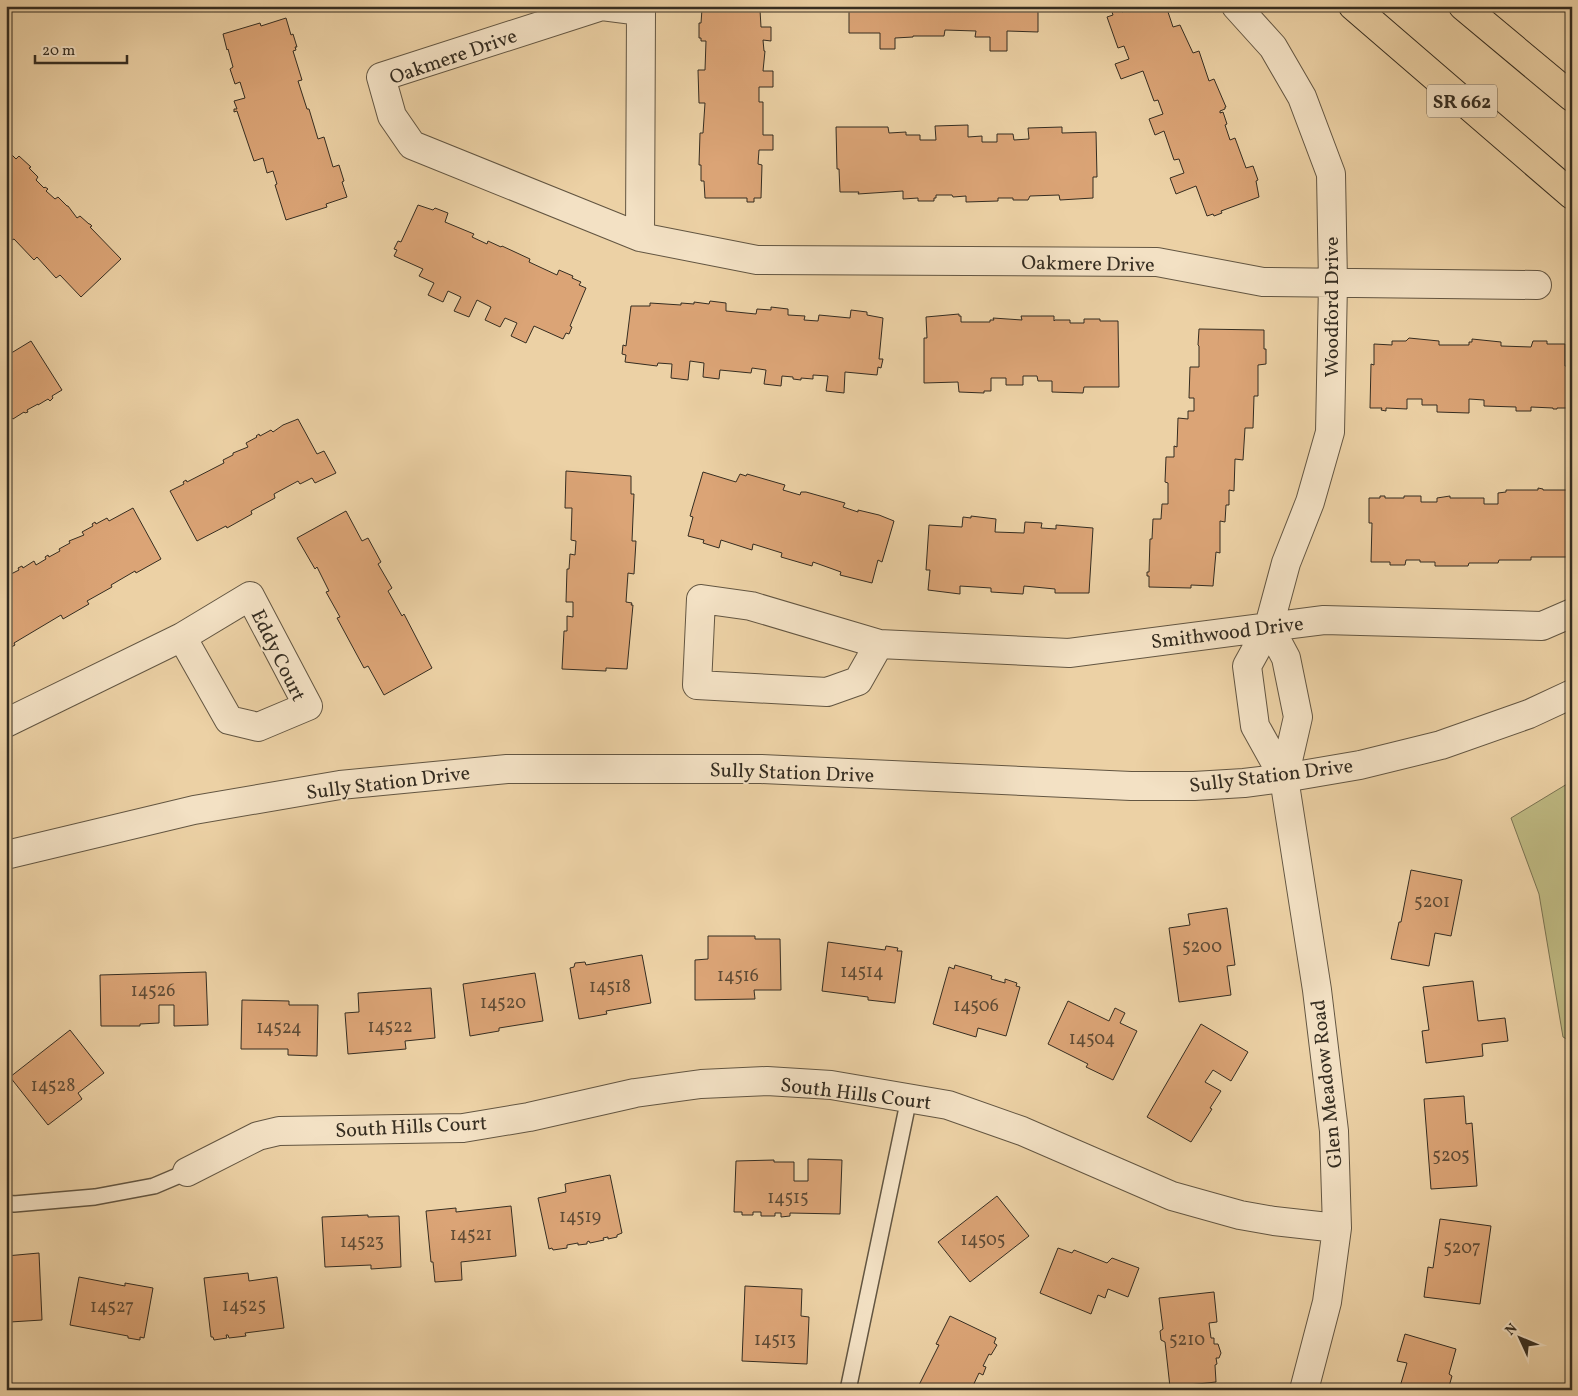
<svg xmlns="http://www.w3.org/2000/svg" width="1578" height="1396" viewBox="0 0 1578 1396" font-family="Vollkorn,serif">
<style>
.green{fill:#beb982;stroke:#7a7352}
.building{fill:#dba476;stroke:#352d21}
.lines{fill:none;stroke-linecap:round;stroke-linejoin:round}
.service-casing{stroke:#635642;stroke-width:18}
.minor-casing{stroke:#635642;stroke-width:30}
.tertiary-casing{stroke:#635642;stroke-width:30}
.primary-casing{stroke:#352d21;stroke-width:30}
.service{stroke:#f3e1c4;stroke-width:15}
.minor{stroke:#f3e1c4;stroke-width:28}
.tertiary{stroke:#f3e1c4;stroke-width:28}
.primary{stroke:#ecd1a5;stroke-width:28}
.labels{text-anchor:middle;stroke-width:4;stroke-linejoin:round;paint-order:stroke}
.number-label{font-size:18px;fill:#5e4b36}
.shield{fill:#f3e1c4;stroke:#6e6352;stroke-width:1}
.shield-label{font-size:19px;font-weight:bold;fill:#352d21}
.street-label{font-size:20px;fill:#352d21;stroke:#f3e1c4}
</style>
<rect width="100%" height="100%" fill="#ecd1a5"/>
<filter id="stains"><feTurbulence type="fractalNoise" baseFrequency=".004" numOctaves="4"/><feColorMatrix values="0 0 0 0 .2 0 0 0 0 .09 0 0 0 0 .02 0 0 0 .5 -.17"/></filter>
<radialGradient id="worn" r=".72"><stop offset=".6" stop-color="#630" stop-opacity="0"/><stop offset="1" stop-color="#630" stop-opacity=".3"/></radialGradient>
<path class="green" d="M1572 781V1042L1563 1037 1539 894 1511 818Z"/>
<path class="building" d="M704 6H763V10H760L761 27H771V41L763 40 764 51H765L763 71H773V87H759V102H763V135H773V150H759L758 164 762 165 761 198H754V202H747V198H705L704 181H701V165H699L700 133H703L705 103H699L698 70H705L706 41H701V38H699V23H701L702 9H704Z
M849 6H1038V32L1007 31V51H990V37H975L976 31 945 30 944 36H913V37L895 38V49H880V33H849Z
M1137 6H1166L1173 27 1180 25 1193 53 1199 51 1209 81 1214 79 1226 107H1225V109L1220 111V113L1223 112 1227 124 1225 125 1230 140 1235 138 1246 168 1253 166 1258 180 1256 181 1259 197 1221 211 1222 213 1214 216 1213 214 1207 216 1196 186 1176 194 1170 178 1184 173 1179 159 1174 160 1164 131 1155 135 1149 119 1163 114 1158 100 1154 101 1143 71 1121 79 1115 64 1129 59 1124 46 1118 48 1107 17 1113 15 1112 12 1120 9 1122 12Z
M286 18 291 35 293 34 297 47H295L296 50 293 51 302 80 298 81 307 109H309L318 139 324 137 333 167 339 165 344 181 342 182 347 197 326 204 327 207 286 220 275 185 277 184 273 171 267 173 263 158 254 161 237 111 234 112V109H237L234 101 245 98 240 82 235 84 230 69 233 67 228 49 227 50 223 34 260 23 261 26Z
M968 125V137L982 136V142H997V134H1013L1014 140 1029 139 1028 128 1062 127V133L1096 132 1097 177H1093V198L1060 200 1059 195 1030 196 1028 200H1013V198H998V201L966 202V196L953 197 952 195H936V198H934V201H918V198L903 199V191L858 194 859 192H840L839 169H837L836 127H888L889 133 906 132V135H920V140H936L935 126Z
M7 147 9 149 7 150 16 159 19 156 31 167 29 168 38 177 36 180 44 188 45 187 48 189 46 191 55 199 58 197 67 206H68L77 218 80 216 89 224H90L92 226 90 227 121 259 81 297 60 275 56 278 37 257 34 260 14 239 12 240 6 234Z
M418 205 433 210 435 208 448 213 445 222 474 234 472 237 487 244 488 241 501 247 502 246 530 259 529 262 557 275 559 270 573 276 572 278 581 282 579 285 586 288 570 326 572 327 569 334 566 333 563 339 534 326 526 343 511 336 517 323 505 318 500 327 485 320 491 307 477 300 469 317 454 311 461 297 448 291 443 302 428 295 434 283 419 276 423 269 394 256 397 250 394 249 398 241 401 242Z
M710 301 726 303V311L756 314 757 309 771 310V307L788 309V315L805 316 804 320 818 321 819 315 850 318 851 310 867 312V315L883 318 879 359H883L881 368 878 367 877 375 845 372 844 393 826 391 828 376 813 375V379L801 378V380L793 379V377L782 376 781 386 764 384 766 370 752 368 751 373 720 370 719 379 703 377 704 363 690 361 688 380 671 378 672 364 658 363 657 366 625 362 626 355 622 354 623 345 626 346 631 306H650V303L681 305V303L694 304V302L709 304Z
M959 314V316H961V322H990V320H994L993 318 1022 320 1021 316H1054V321L1055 320H1070V323H1084V319H1100V321H1118L1119 387H1084L1083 393 1052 392V381H1038L1037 376H1023V385H1006V378H991V391H984V393L959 392 958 382 924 383V338H927L926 317Z
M1199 329 1264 330V349H1266V364L1258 365V396H1254L1253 428H1245L1243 460 1235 459 1234 491 1229 490V505H1226L1225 522 1220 521V553L1216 552 1213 586 1191 585V588L1149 587V576H1147V572H1149L1150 539H1152L1153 519H1161L1162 504H1168V483L1165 482 1166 457H1174V446L1177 447 1178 418 1188 419V411H1194V398H1189L1190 367H1199V346L1198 345Z
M1409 338 1439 341V345H1469V342H1472V339L1501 342V346L1531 347 1533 341H1547V344H1565V366H1568L1567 408H1557V409H1553V408L1531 407V411H1516V407L1484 406V400L1469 399V413L1437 412V405H1422V399H1407V409L1386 408V411L1381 410 1382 408H1370L1371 364 1374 365V344L1392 345V341H1406Z
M31 341 62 390 52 396 53 398 50 401 48 399 38 405V404L27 410 28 412 25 413 24 412 13 419 10 416 6 418V353L8 355Z
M298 419 317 454 324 451 336 473 315 483 312 478 300 484 298 481 274 494 275 498 251 511 252 514 227 528 226 526 197 541 170 491 184 484 183 482 186 480 187 482 224 463 223 460 233 455V453L248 447 246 443 257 437 256 436 259 434 260 436 271 430 273 432 283 425Z
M566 471 631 476V494H634L632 541H636L634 574 628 573 626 602 632 603 631 605H633L627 669 606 668V671L562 669 564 631H567V616L573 617V602H566L567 569H569L570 554 575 555 576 541 571 540 572 508H565Z
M703 472 736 482 740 474 746 476 747 474 785 485 783 490 800 495 801 492H806L845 503 843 507 858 512V510L879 515 894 521 882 562 878 560 872 583 840 575 841 572 813 562 812 566 781 557 782 553 753 544 752 550 721 540 719 548 703 543 704 540 688 536 693 517 690 516Z
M1538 488 1543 489V490H1572V557H1531V560H1499L1498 563H1469L1468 566H1435V562H1420V560H1406L1405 565H1390V562H1371L1372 523H1369V498H1380V496H1385V498H1404V496H1421V502H1437V498L1450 496V498H1484V504H1498V493L1506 492V490H1538Z
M133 508 161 559 136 573 135 571 111 585 112 587 87 601 89 604 63 619 61 615 14 643 15 645 6 650V580L10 578 9 575 19 570 18 568 22 566 23 568 34 561 36 565 46 559 45 557 48 555 49 557 60 551 59 549 70 543 69 541 84 535 82 532 93 526 92 524 95 522 96 524 107 518 109 521Z
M346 511 362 541 368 538 381 562 378 564 392 588 388 591 402 616 404 614 432 668 384 695 368 666 364 668 337 618 340 617 326 592 329 591 317 567 315 569 297 538Z
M971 516 996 519 995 532 1024 533 1025 522 1042 523 1041 528 1056 529V525L1093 528 1089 593H1055V589L1024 586 1023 594 991 592V588L960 586V594L928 590 930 570H926L929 525 962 527 963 517 971 518Z
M1411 870 1462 880 1451 936 1435 933 1429 966 1391 959 1399 922H1401Z
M1227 908 1235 965 1227 966 1231 995 1179 1002 1169 928 1190 925 1188 914Z
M708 936H755V939H780L781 990H754L755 999 695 1000V960L708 959Z
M828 942 885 950 886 946 898 948 897 951H902L895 1003 868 1000V997L822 991Z
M642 955 651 1003 606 1011 607 1014 579 1019 570 968 574 967 575 963 585 962 586 965Z
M955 965 992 976 991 979 1005 983V979L1017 983 1016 986 1020 987 1006 1036 978 1028 976 1037 933 1024 949 967 954 969Z
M206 972 208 1025 174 1026V1005H159V1023L140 1024V1026H101L100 975Z
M535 973 543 1021 499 1028V1031L470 1036 463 984Z
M1473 981 1478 1021 1505 1018 1508 1041 1482 1044 1483 1056 1426 1063 1422 1031 1429 1030 1423 987Z
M431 988 435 1038 405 1041 406 1049 348 1054 345 1013 359 1012 358 993Z
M242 1000 289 1001V1005H318L317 1056 288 1055V1049H241Z
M1068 1001 1109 1021 1115 1008 1125 1013 1120 1023 1137 1031 1113 1080 1086 1067 1088 1064 1048 1044Z
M1201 1024 1248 1052 1231 1081 1213 1070 1205 1082 1221 1091 1210 1108 1212 1109 1191 1142 1147 1117Z
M70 1030 104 1073 78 1093 82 1099 48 1125 10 1077Z
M1464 1096 1466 1124 1472 1123 1477 1186 1431 1189 1424 1099Z
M808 1159 842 1160 840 1214 790 1213V1216L781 1217V1213H775V1216H761V1212H753V1215H742V1212H734L736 1161 774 1160V1162H794V1181H808Z
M610 1175 622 1233 617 1235V1237L608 1239V1237L603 1238 604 1240 590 1243 589 1241 587 1242V1244L578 1245V1243L567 1245V1248L553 1250 552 1248 549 1249 538 1198 566 1192 565 1184Z
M997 1196 1029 1236 970 1282 938 1242Z
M511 1206 516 1256 461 1262 462 1280 435 1282 433 1262H431L426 1211 456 1208V1212Z
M368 1215V1217L399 1216 401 1267 371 1269V1265L325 1267 322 1217Z
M1440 1219 1491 1226 1480 1304 1424 1297 1428 1267 1433 1268Z
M1058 1248 1072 1253 1074 1250 1107 1263 1112 1258 1139 1268 1128 1297 1108 1289 1105 1298 1098 1295 1091 1314 1040 1293Z
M39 1253 42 1320 10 1322V1308H6V1256Z
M248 1273 249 1281 277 1277 284 1328 245 1333 246 1336 229 1338 228 1335H226L227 1338 214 1340 213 1337H211L204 1278Z
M79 1277 125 1286V1283L153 1288 144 1338 140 1337V1340L128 1338V1336L70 1325Z
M745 1286 802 1289 801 1316 809 1317 807 1364 742 1361Z
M1214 1292 1217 1322 1209 1323 1211 1338H1214V1344H1218L1221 1353 1219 1358H1216L1217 1364 1215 1365 1216 1382 1170 1387 1165 1342 1161 1340 1160 1331 1163 1329 1159 1298Z
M950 1316 996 1338 994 1343 997 1345 991 1355 989 1354 983 1366 986 1367 983 1375 979 1373 971 1390H929L919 1385 939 1345 936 1344Z
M1405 1334 1456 1349 1449 1374 1452 1376 1448 1390H1399L1407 1363 1397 1361Z"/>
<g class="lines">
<defs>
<path id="service" d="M6 1203 14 1204 95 1197 154 1186 187 1172
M848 1390 909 1098"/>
<path id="minor" d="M1236 6 1273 47 1302 97 1331 174 1333 283 1330 432 1310 502 1286 563 1269 626 1247 666 1255 726 1284 778 1317 990 1334 1131 1337 1228 1327 1302 1304 1390
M640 237 641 11 602 6 381 77 392 116 412 145 640 237 757 260 1157 262 1263 282 1537 285
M1269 626 1286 658 1298 717 1284 778
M879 644 858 681 827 692 697 685 701 599 751 606 879 644 1069 653 1324 620 1542 626 1572 613
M6 723 182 637 250 596 308 706 258 727 229 720 182 637
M187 1172 258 1136 279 1131 463 1128 529 1117 635 1093 701 1084 767 1081 831 1085 948 1105 1022 1131 1172 1196 1240 1215 1274 1221 1337 1228"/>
<path id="tertiary" d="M6 855 194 810 340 785 507 769H761L1131 786H1194L1244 783 1284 778 1360 765 1441 745 1529 714 1572 694"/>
<path id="primary" d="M1353 6 1572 195
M1463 6 1572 97"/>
</defs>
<use href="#service" class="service-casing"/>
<use href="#minor" class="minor-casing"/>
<use href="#tertiary" class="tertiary-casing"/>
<use href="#primary" class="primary-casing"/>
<use href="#service" class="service"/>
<use href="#minor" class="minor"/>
<use href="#tertiary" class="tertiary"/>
<use href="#primary" class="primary"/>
</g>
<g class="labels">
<g class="number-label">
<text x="1432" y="907">5201</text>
<text x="1202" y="952">5200</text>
<text x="862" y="977">14514</text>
<text x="738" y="981">14516</text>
<text x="610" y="992">14518</text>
<text x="153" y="996">14526</text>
<text x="503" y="1008">14520</text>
<text x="976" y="1011">14506</text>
<text x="390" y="1032">14522</text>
<text x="279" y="1033">14524</text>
<text x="1092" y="1044">14504</text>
<text x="53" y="1091">14528</text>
<text x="1451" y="1161">5205</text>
<text x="788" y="1203">14515</text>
<text x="580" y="1222">14519</text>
<text x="471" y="1240">14521</text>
<text x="983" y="1245">14505</text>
<text x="362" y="1247">14523</text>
<text x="1462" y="1253">5207</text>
<text x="244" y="1311">14525</text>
<text x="112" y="1312">14527</text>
<text x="775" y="1345">14513</text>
<text x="1187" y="1345">5210</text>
</g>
<rect class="shield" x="1427" y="84.5" width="70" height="33" rx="4"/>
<g class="shield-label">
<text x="1462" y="108">SR 662</text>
</g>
<g class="street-label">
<text transform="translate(453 56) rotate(-19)" y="7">Oakmere Drive</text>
<text transform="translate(1088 263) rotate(1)" y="7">Oakmere Drive</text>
<text transform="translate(1331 307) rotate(-90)" y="7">Woodford Drive</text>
<text transform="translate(1227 632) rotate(-7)" y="7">Smithwood Drive</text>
<text transform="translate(279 655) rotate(64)" y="7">Eddy Court</text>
<text transform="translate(792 772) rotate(2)" y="7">Sully Station Drive</text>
<text transform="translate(1271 775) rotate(-7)" y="7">Sully Station Drive</text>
<text transform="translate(388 782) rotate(-7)" y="7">Sully Station Drive</text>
<text transform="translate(1326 1084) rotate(-96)" y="7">Glen Meadow Road</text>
<text transform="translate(856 1093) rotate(7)" y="7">South Hills Court</text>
<text transform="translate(411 1126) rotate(-3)" y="7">South Hills Court</text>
</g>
</g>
<rect width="1578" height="1396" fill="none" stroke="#ecd1a5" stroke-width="25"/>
<rect x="8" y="8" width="1563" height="1381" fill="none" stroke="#352d21" stroke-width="2.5"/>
<rect x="12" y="12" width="1553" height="1371" fill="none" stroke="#352d21"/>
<g transform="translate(1520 1338) rotate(314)" stroke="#f3e1c4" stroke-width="4" paint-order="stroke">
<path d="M0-4L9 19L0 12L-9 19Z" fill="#352d21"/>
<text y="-8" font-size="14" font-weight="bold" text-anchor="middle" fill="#352d21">N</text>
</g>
<path d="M35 55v8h92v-8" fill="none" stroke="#352d21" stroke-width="2.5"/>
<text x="42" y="55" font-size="15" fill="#352d21" stroke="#f3e1c4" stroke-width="4" paint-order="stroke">20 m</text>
<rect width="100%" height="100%" filter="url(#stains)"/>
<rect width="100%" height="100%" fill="url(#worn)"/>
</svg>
